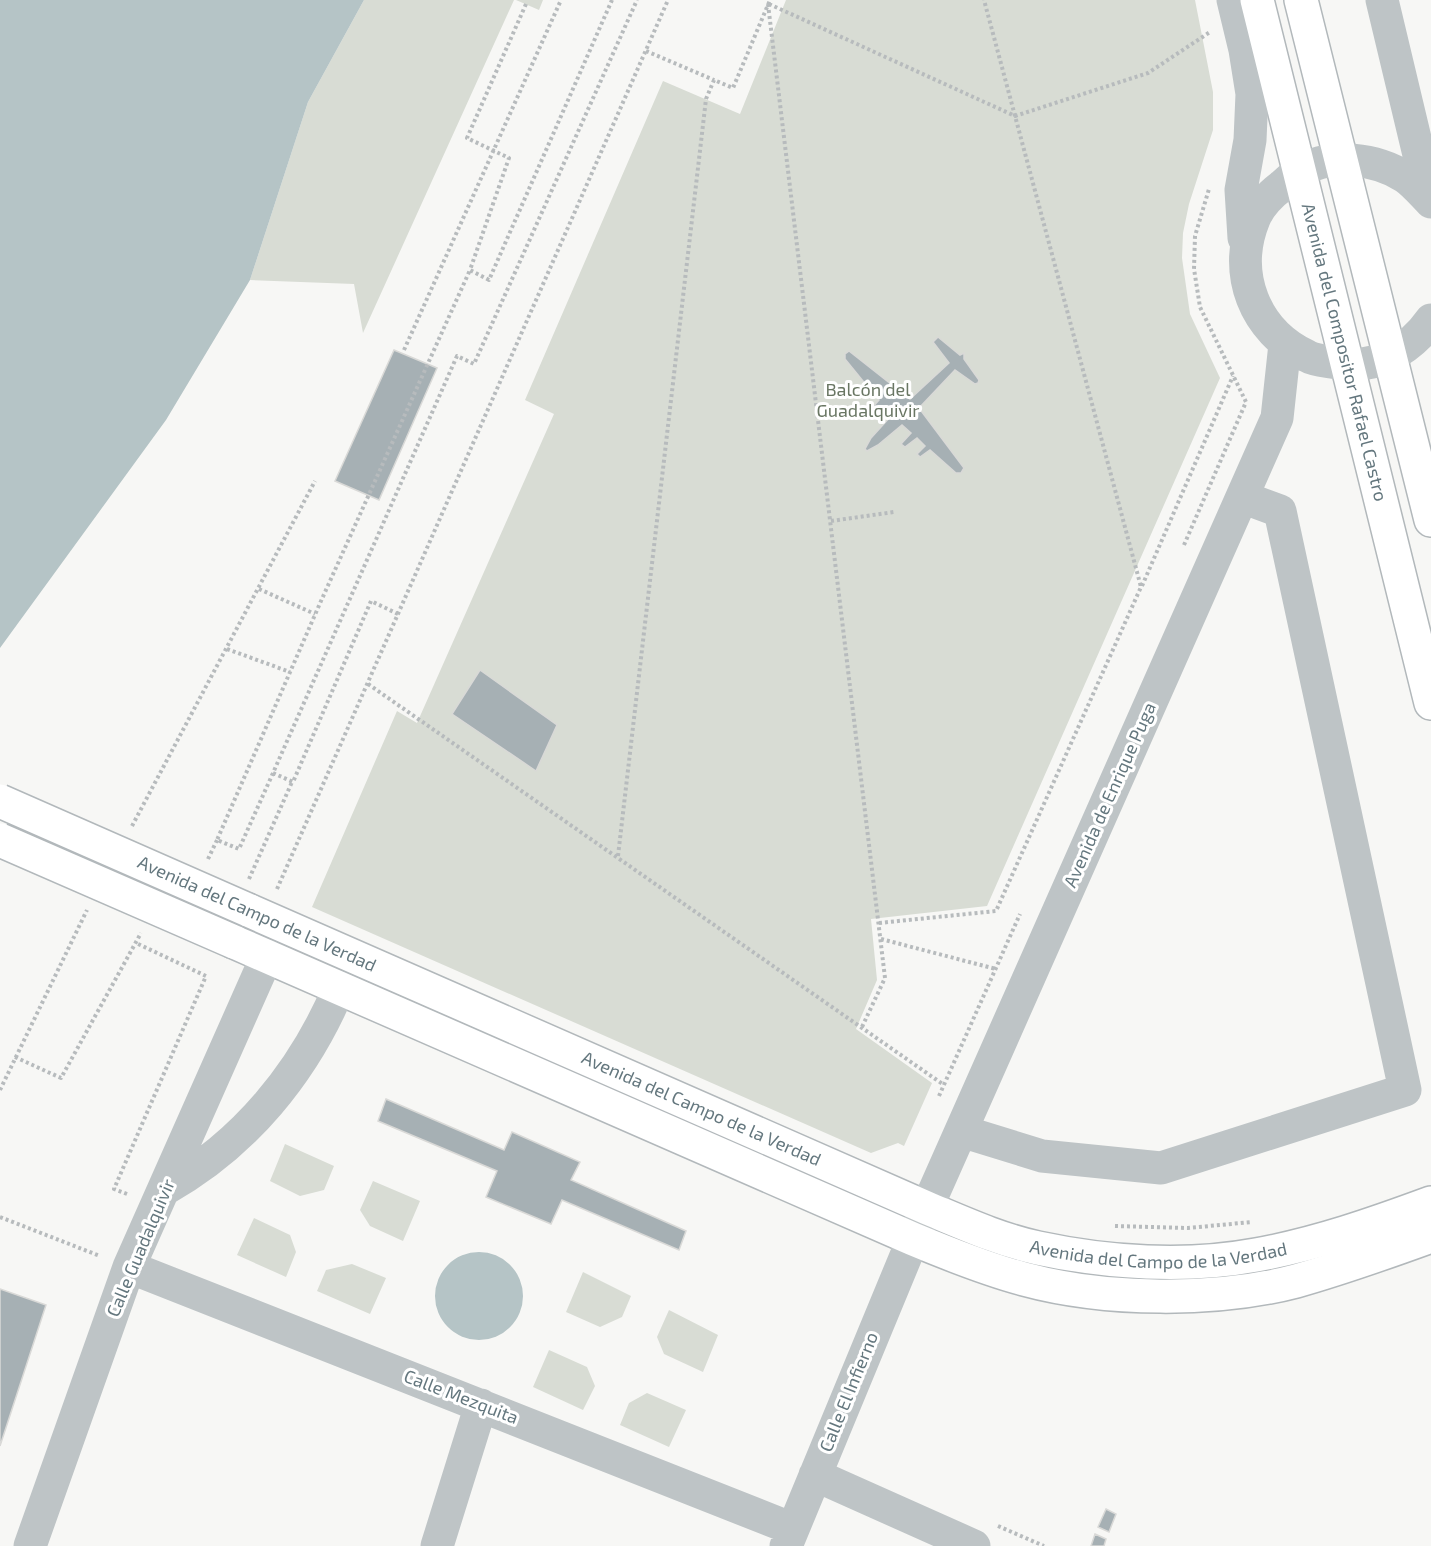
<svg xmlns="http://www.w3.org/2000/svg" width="1431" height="1546" viewBox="0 0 1431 1546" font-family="'Exo 2',sans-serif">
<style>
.green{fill:#d8dcd4}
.water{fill:#b5c4c6}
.building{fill:#a6b0b4;stroke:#d9d9d7;stroke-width:1.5}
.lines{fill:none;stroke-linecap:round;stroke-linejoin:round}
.major-casing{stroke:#b2b8bb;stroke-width:36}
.path{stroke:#b7bbbd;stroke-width:4;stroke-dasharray:3 3;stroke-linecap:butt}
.minor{stroke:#bec4c6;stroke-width:33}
.major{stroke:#fff;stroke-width:33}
.major-bridge-casing{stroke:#b2b8bb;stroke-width:36;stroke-linecap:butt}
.major-bridge{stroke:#fff;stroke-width:33}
.labels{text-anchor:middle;stroke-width:6;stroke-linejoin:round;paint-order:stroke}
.street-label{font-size:18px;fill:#64777e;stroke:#fff}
.park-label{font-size:18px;fill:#697663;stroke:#fff}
</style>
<rect width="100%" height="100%" fill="#f7f7f5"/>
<path class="green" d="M364 0H514L363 333 354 284 250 280 308 102Z
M516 0H543L539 10Z
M786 0H1195L1213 92V130L1189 204 1183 233 1182 258 1190 314 1220 378 987 906 871 919 877 980 856 1029 932 1083 904 1146 898 1143 871 1153 312 907 397 711 417 723 554 414 525 400 663 81 740 114Z
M285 1144 334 1166 324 1190 300 1196 270 1181Z
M373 1181 420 1201 403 1241 370 1226 360 1210Z
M254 1218 290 1235 296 1252 286 1277 237 1255Z
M352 1264 386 1278 370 1314 317 1291 326 1270Z
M583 1272 631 1296 622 1317 600 1327 566 1312Z
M669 1310 718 1335 703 1372 664 1354 657 1337Z
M549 1350 587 1367 595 1386 583 1410 533 1387Z
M647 1393 686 1410 669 1447 620 1425 629 1403Z"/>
<path class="water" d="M0 0H364L308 102 250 280 166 420 0 648Z
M435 1296a44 44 0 1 1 88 0a44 44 0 1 1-88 0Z"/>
<path class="building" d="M938 337 960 355 964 353V359L979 380 978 383 975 384 955 370 919 408 964 468 961 473H956L930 450 920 457 917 454 925 446 917 438 905 447 901 444 911 433 902 425 878 445 867 451 865 449 871 438 891 416 884 406 874 415 870 410 879 400 872 392 864 399 860 394 867 386 845 359V354L849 351 910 399 949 363 933 342Z
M394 350 437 368 379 500 335 481Z
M480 670 557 725 536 771 452 714Z
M386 1099 504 1150 512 1132 580 1162 571 1180 686 1231 679 1250 562 1200 551 1224 486 1197 497 1171 378 1121Z
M0 1289 46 1305 0 1446Z
M1106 1509 1116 1514 1109 1532 1098 1527Z
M1095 1534 1106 1539 1104 1546H1091Z"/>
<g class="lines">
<defs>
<g id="major">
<path id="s1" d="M1257 0 1431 703"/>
<path d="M1301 0 1431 520"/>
<path id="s2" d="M248 910 927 1208C963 1223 1000 1240 1038 1248 1108 1263 1186 1268 1256 1255 1317 1244 1374 1224 1431 1203"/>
<path d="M234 942 913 1239C949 1254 986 1269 1024 1279 1105 1301 1216 1302 1296 1281 1342 1268 1387 1252 1431 1236"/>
</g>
</defs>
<use href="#major" class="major-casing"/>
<path class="path" d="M526 4 467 138 509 158 470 270 489 280 612 0
M768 4 885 978 862 1027
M769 4 1015 116 1148 73 1210 32
M646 51 714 80
M404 350 561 0
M831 521 894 512
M1184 545 1246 402 1200 307 1194 269 1195 236 1209 189
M1142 586 1233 376
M259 589 315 614
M398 614 371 601 293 782 273 773 457 356 474 364 637 0
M227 649 290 672
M368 684 944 1085
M273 773 239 849 217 840 321 601 470 270
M132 826 315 481
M618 856 706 99 714 80 733 88 770 0
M208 859 218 838
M249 879 292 782
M277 889 668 0
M879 923 996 911 1141 587 984 0
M881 939 996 969
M15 1057 61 1078 141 933
M0 1090 87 910
M939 1096 1020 914
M127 1194 114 1189 206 976 136 943
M0 1217 100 1256
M1115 1226 1188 1228 1252 1222
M998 1526 1044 1546"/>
<path class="minor" d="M1233 0 1245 50 1252 94 1250 140 1241 190 1244 238
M1382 0 1430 201
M1431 202C1423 194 1414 183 1405 177 1377 159 1330 152 1301 171 1294 174 1289 180 1283 185 1271 194 1260 204 1254 219 1232 273 1254 331 1307 356 1315 361 1328 361 1338 363 1375 370 1410 350 1431 320
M961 1131 1042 1156 1161 1168 1405 1090 1280 511 1242 497
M165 1189C244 1145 304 1072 339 988
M129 1267 793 1529
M815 1475 974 1546
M30 1546 129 1267 267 956
M437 1546 481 1405
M786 1546 913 1239 1277 418 1285 344"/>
<use href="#major" class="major"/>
<defs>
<path id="major-bridge" d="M0 801 248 910
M0 840 234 942"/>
</defs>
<use href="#major-bridge" class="major-bridge-casing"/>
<use href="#major-bridge" class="major-bridge"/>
</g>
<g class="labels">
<g class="street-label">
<text dy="6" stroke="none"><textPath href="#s1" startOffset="363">Avenida del Compositor Rafael Castro</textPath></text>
<text transform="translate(1110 795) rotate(-66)" y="6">Avenida de Enrique Puga</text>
<text transform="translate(257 914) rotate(24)" y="6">Avenida del Campo de la Verdad</text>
<text dy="6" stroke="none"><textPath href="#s2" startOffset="495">Avenida del Campo de la Verdad</textPath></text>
<text dy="6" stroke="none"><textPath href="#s2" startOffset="981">Avenida del Campo de la Verdad</textPath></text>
<text transform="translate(141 1248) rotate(-67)" y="6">Calle Guadalquivir</text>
<text transform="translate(849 1392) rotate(-68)" y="6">Calle El Infierno</text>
<text transform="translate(461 1397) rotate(21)" y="6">Calle Mezquita</text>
</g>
<g class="park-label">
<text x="868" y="396">Balcón del<tspan x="868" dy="21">Guadalquivir</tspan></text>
</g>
</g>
</svg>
